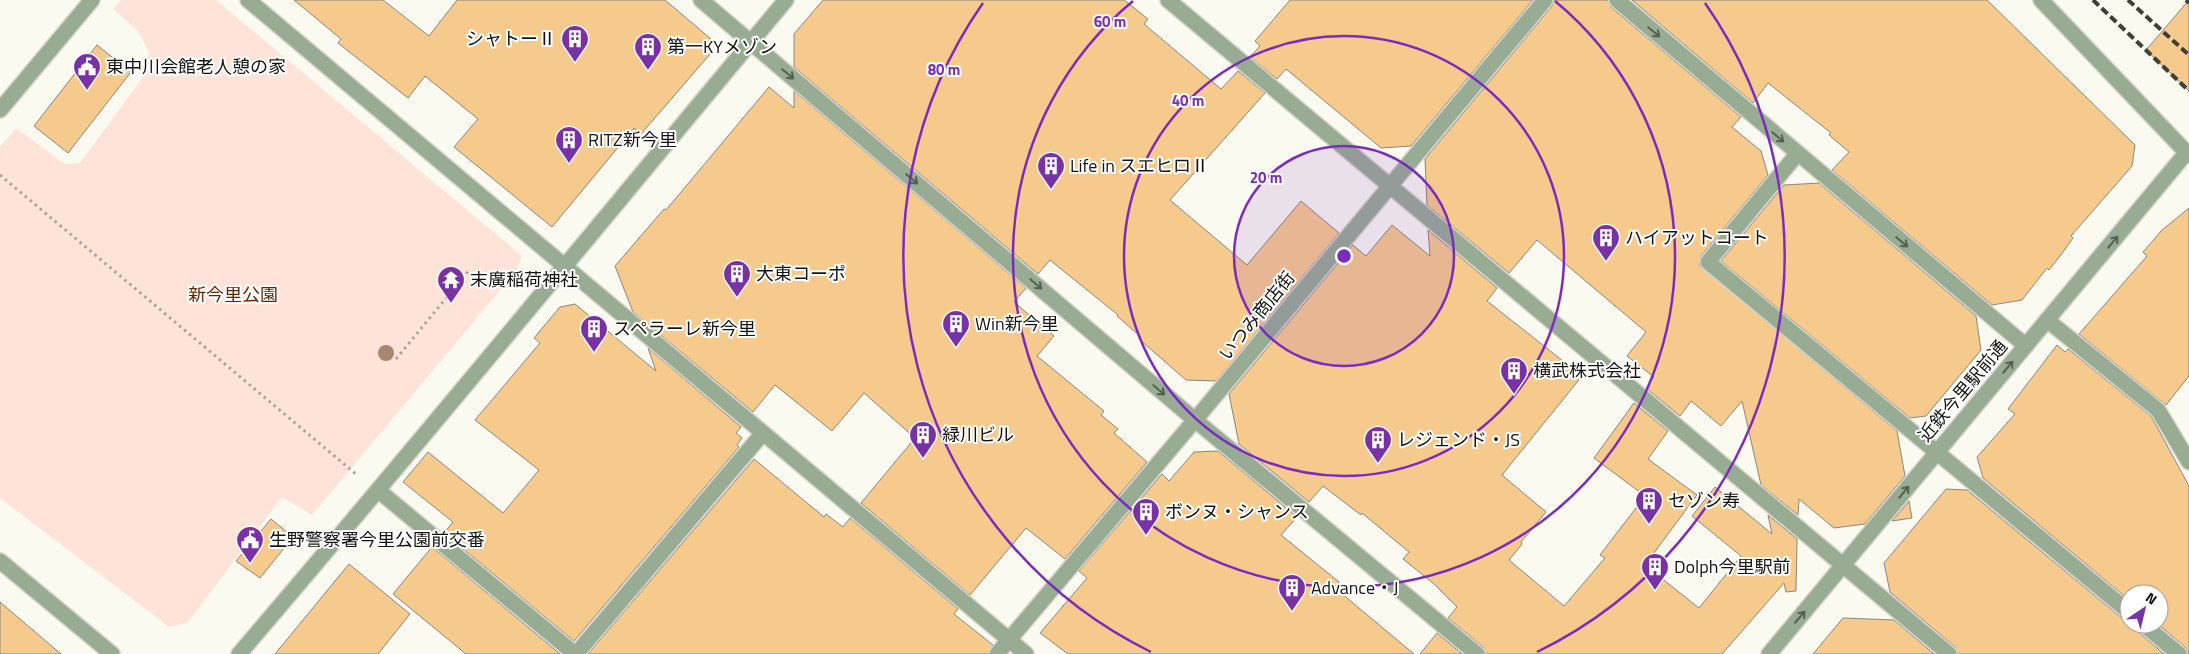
<svg xmlns="http://www.w3.org/2000/svg" width="2189" height="654" viewBox="0 0 2189 654" font-family="'Titillium Web','Noto Sans JP',sans-serif">
<style>
.green{fill:#ffe3d8}
.building{fill:#f6ca8c;stroke:#8c867f}
.lines{fill:none;stroke-linecap:round;stroke-linejoin:round}
.service-casing{stroke:#d5d5cd;stroke-width:18}
.minor-casing{stroke:#d5d5cd;stroke-width:18}
.tertiary-casing{stroke:#d5d5cd;stroke-width:18}
.path{stroke:#a5a59e;stroke-width:3;stroke-dasharray:2.5 4;stroke-linecap:butt}
.service{stroke:#98ac94;stroke-width:15}
.minor{stroke:#98ac94;stroke-width:15}
.tertiary{stroke:#98ac94;stroke-width:15}
.rail{stroke:#3e3e3a;stroke-width:4;stroke-dasharray:8 4;stroke-linecap:butt}
.tree{fill:#a7856f}
.oneway{stroke:#566052}
.ring{fill:none;stroke:#7b2cbf;stroke-width:2.5}
.labels{text-anchor:middle;stroke-width:4;stroke-linejoin:round;paint-order:stroke}
.poi-label{font-size:18px;fill:#131310;stroke:#fff;text-anchor:start}
.park-label{font-size:18px;fill:#632604;stroke:#fff}
.street-label{font-size:18px;fill:#131310;stroke:#fff}
.centre{fill:#7b2cbf;stroke:#fff;stroke-width:2.5}
.ring-label{font-size:15px;text-anchor:middle;font-weight:bold;fill:#7b2cbf;stroke:#fff;stroke-width:4;stroke-linejoin:round;paint-order:stroke}
</style>
<rect width="100%" height="100%" fill="#fafaf1"/>
<path class="green" d="M121 0H216L522 256 516 271 312 515 282 497 188 622 169 627 0 498V147L16 128 65 164 80 163 146 73 149 52 139 32 113 9Z"/>
<path class="building" d="M294 0H383L429 36 457 0H665L711 39V53L641 134 634 128 552 227 454 147 478 119 425 76 408 98 338 43 341 39Z
M823 0H1124L1148 19 1144 24 1221 89 1238 71 1265 93 1170 200 1247 265 1301 201 1339 233 1216 381 1186 380 1139 339 1141 337 1117 316 1118 315 1050 260 1038 274 794 67V34Z
M1290 0H1533L1411 146 1381 148 1286 69 1277 79 1250 57 1260 46 1255 41Z
M1554 0H1608L1611 7 1741 117 1732 127 1761 151 1768 175 1701 256 1699 265 1897 431 1905 476 1865 524 1834 528 1799 499 1798 515 1761 485 1742 401 1721 426 1691 401 1680 416 1646 388 1654 377 1627 356 1646 332 1537 240 1509 273 1427 205 1425 159 1552 6Z
M1632 0H1987L2135 145 2132 166 2071 236 2073 238 2063 252 2049 270 2047 268 2022 300 1992 305 1832 170 1849 152 1829 135 1831 133 1768 83 1753 103Z
M2189 0V91L2146 50Z
M97 45 131 72 68 153 34 126Z
M769 87 794 108V91L1026 288 1014 302 1054 336 1037 356 1104 411 1101 415 1118 429 1114 433 1147 462 1065 559 1026 528 970 595 861 503 915 438 864 393 832 431 775 385 753 412 633 312 615 266 664 209 666 210Z
M1819 183 1976 316 1981 350 1926 416 1910 418 1721 261 1784 185Z
M2189 208V376L2166 405 2079 334 2147 256 2143 252 2162 230Z
M1392 225 1430 256 1428 230 1497 288 1487 301 1582 376 1502 475 1546 512 1521 542 1522 544 1509 560 1564 606 1605 558 1600 555 1645 496 1594 458 1634 403 1668 431 1648 459 1697 495 1645 565 1699 608 1741 556 1692 516 1715 487 1772 534 1768 515 1797 539 1796 591 1786 592 1784 583 1722 654H1486L1483 647 1448 618 1457 607 1434 584 1403 559 1409 552 1362 513 1361 515 1323 486 1309 502 1239 444 1229 394 1353 245 1366 256Z
M575 304 656 371 648 348 741 427 736 433 742 438 737 445 739 447 574 641 444 533 453 522 403 482 428 452 503 513 539 470 475 420 540 343 534 338 560 307Z
M2057 345 2065 352 2068 349 2151 416 2189 486V654L2185 647 2158 624 2159 594H2129V600L1983 478 1977 457 2015 414 2008 409Z
M1218 451 1297 517 1281 535 1339 582 1335 588 1414 654H1068L1040 633 1087 578 1079 571 1162 474 1169 481 1194 452Z
M754 459 824 517 826 514 843 527 850 518 958 609 954 614 993 645 988 654H588Z
M1946 489 1967 490 2123 619 2129 621V624H2134L2137 631 2164 654H1958L1955 647 1890 592 1884 563Z
M1909 501 1912 518 1892 521Z
M271 519 293 537 260 578 236 561Z
M432 547 560 654H466L393 594Z
M349 564 410 614 378 654H275Z
M0 602 61 654H0Z
M1843 618 1894 620 1934 654H1813Z
M1437 633 1462 654H1420Z"/>
<g class="lines">
<defs>
<path id="service" d="M2047 320 2158 410 2189 462"/>
<path id="minor" d="M248 0 1026 654
M701 0 1195 420 1477 654
M1168 0 1949 654
M1617 0 2026 346
M0 110 92 0
M1798 153 1708 262 2129 612
M379 491 575 654
M2143 624 2179 654
M576 654 763 433
M997 654 1195 420 1545 0
M1769 654 2187 152"/>
<path id="tertiary" d="M2041 0 2189 155
M0 561 112 654
M239 654C424 438 604 218 786 0"/>
</defs>
<use href="#service" class="service-casing"/>
<use href="#minor" class="minor-casing"/>
<use href="#tertiary" class="tertiary-casing"/>
<path class="path" d="M0 175 357 475
M396 359 470 269"/>
<use href="#service" class="service"/>
<use href="#minor" class="minor"/>
<use href="#tertiary" class="tertiary"/>
<path class="rail" d="M2093 0 2189 91
M2128 0 2189 55
M2186 0 2189 3"/>
</g>
<circle class="tree" cx="386" cy="353" r="8"/>
<defs><path id="oneway-shaft" d="M-6 0H5M1.5-3L5.5 0L1.5 3" fill="none" stroke-width="1.6" stroke-linecap="round" stroke-linejoin="round" transform="scale(1.25)"/></defs>
<g class="oneway">
<use href="#oneway-shaft" transform="translate(1654 32) rotate(40)"/>
<use href="#oneway-shaft" transform="translate(788 74) rotate(40)"/>
<use href="#oneway-shaft" transform="translate(1778 137) rotate(40)"/>
<use href="#oneway-shaft" transform="translate(912 179) rotate(40)"/>
<use href="#oneway-shaft" transform="translate(1902 242) rotate(40)"/>
<use href="#oneway-shaft" transform="translate(2113 242) rotate(-50)"/>
<use href="#oneway-shaft" transform="translate(1036 284) rotate(40)"/>
<use href="#oneway-shaft" transform="translate(2008 367) rotate(-50)"/>
<use href="#oneway-shaft" transform="translate(1159 390) rotate(40)"/>
<use href="#oneway-shaft" transform="translate(1904 492) rotate(-50)"/>
<use href="#oneway-shaft" transform="translate(1800 617) rotate(-50)"/>
</g>
<circle cx="1344" cy="256" r="110" fill="#7b2cbf" fill-opacity=".12"/>
<g class="ring">
<circle cx="1344" cy="256" r="110"/>
<circle cx="1344" cy="256" r="220"/>
<path d="M1555 1A331 331 0 1 1 1133 1"/>
<path d="M1151 652A441 441 0 0 1 983 3M1705 3A441 441 0 0 1 1537 652"/>
</g>
<defs>
<symbol id="building-pin" viewBox="-11 -11 22 30"><path d="M0 17L-7.5 6A9.5 9.5 0 1 1 7.5 6Z" fill="#7832a5" stroke="#fff"/><path d="M-4-6H4V6H1V3H-1V6H-4ZM-2.5-4.3h1.7v1.8h-1.7ZM.8-4.3h1.7v1.8H.8ZM-2.5-1h1.7V.8h-1.7ZM.8-1h1.7V.8H.8Z" fill="#fff"/></symbol>
<symbol id="civic-pin" viewBox="-11 -11 22 30"><path d="M0 17L-7.5 6A9.5 9.5 0 1 1 7.5 6Z" fill="#7832a5" stroke="#fff"/><path d="M-.6-6.5H3V-4.5H.6V-3L4-1V1h2V6H-6V1h2V-1L-.6-3ZM-1.2 2.5V6h2.4V2.5Z" fill="#fff"/></symbol>
<symbol id="temple-pin" viewBox="-11 -11 22 30"><path d="M0 17L-7.5 6A9.5 9.5 0 1 1 7.5 6Z" fill="#7832a5" stroke="#fff"/><path d="M0-6L5-2H3V0L6.5 2.5H4V6H1.5V3h-3V6H-4V2.5H-6.5L-3 0V-2H-5Z" fill="#fff"/></symbol>
</defs>
<g fill-rule="evenodd">
<use href="#building-pin" x="559" y="23" width="32" height="43"/>
<use href="#building-pin" x="632" y="31" width="32" height="43"/>
<use href="#civic-pin" x="71" y="51" width="32" height="43"/>
<use href="#building-pin" x="553" y="124" width="32" height="43"/>
<use href="#building-pin" x="1035" y="150" width="32" height="43"/>
<use href="#building-pin" x="1590" y="222" width="32" height="43"/>
<use href="#building-pin" x="721" y="258" width="32" height="43"/>
<use href="#temple-pin" x="435" y="264" width="32" height="43"/>
<use href="#building-pin" x="940" y="308" width="32" height="43"/>
<use href="#building-pin" x="578" y="313" width="32" height="43"/>
<use href="#building-pin" x="1498" y="355" width="32" height="43"/>
<use href="#building-pin" x="907" y="419" width="32" height="43"/>
<use href="#building-pin" x="1362" y="424" width="32" height="43"/>
<use href="#building-pin" x="1633" y="485" width="32" height="43"/>
<use href="#building-pin" x="1130" y="496" width="32" height="43"/>
<use href="#civic-pin" x="234" y="524" width="32" height="43"/>
<use href="#building-pin" x="1639" y="551" width="32" height="43"/>
<use href="#building-pin" x="1276" y="572" width="32" height="43"/>
</g>
<g class="labels">
<g class="poi-label">
<text x="556" y="45" text-anchor="end">シャトーⅡ</text>
<text x="667" y="53">第一KYメゾン</text>
<text x="106" y="73">東中川会館老人憩の家</text>
<text x="588" y="146">RITZ新今里</text>
<text x="1070" y="172">Life in スエヒロⅡ</text>
<text x="1625" y="244">ハイアットコート</text>
<text x="756" y="280">大東コーポ</text>
<text x="470" y="286">末廣稲荷神社</text>
<text x="975" y="330">Win新今里</text>
<text x="613" y="335">スペラーレ新今里</text>
<text x="1533" y="377">横武株式会社</text>
<text x="942" y="441">緑川ビル</text>
<text x="1397" y="446">レジェンド・JS</text>
<text x="1668" y="507">セゾン寿</text>
<text x="1165" y="518">ボンヌ・シャンス</text>
<text x="269" y="546">生野警察署今里公園前交番</text>
<text x="1674" y="573">Dolph今里駅前</text>
<text x="1311" y="594">Advance・J</text>
</g>
<g class="park-label">
<text x="233" y="301">新今里公園</text>
</g>
<g class="street-label">
<text transform="translate(1257 316) rotate(-51)" y="6">いつみ商店街</text>
<text transform="translate(1963 391) rotate(-50)" y="6">近鉄今里駅前通</text>
</g>
</g>
<circle cx="1344" cy="256" r="8" class="centre"/>
<g class="ring-label">
<text x="1110" y="27">60 m</text>
<text x="944" y="75">80 m</text>
<text x="1188" y="106">40 m</text>
<text x="1266" y="183">20 m</text>
</g>
<g transform="translate(2144 609) rotate(35)"><circle r="24" fill="#ffffff" stroke="#a1a19f"/>
<path d="M0-4L9 19L0 12L-9 19Z" fill="#7832a5"/>
<text y="-8" font-size="14" font-weight="bold" text-anchor="middle" fill="#131310">N</text>
</g>
</svg>
